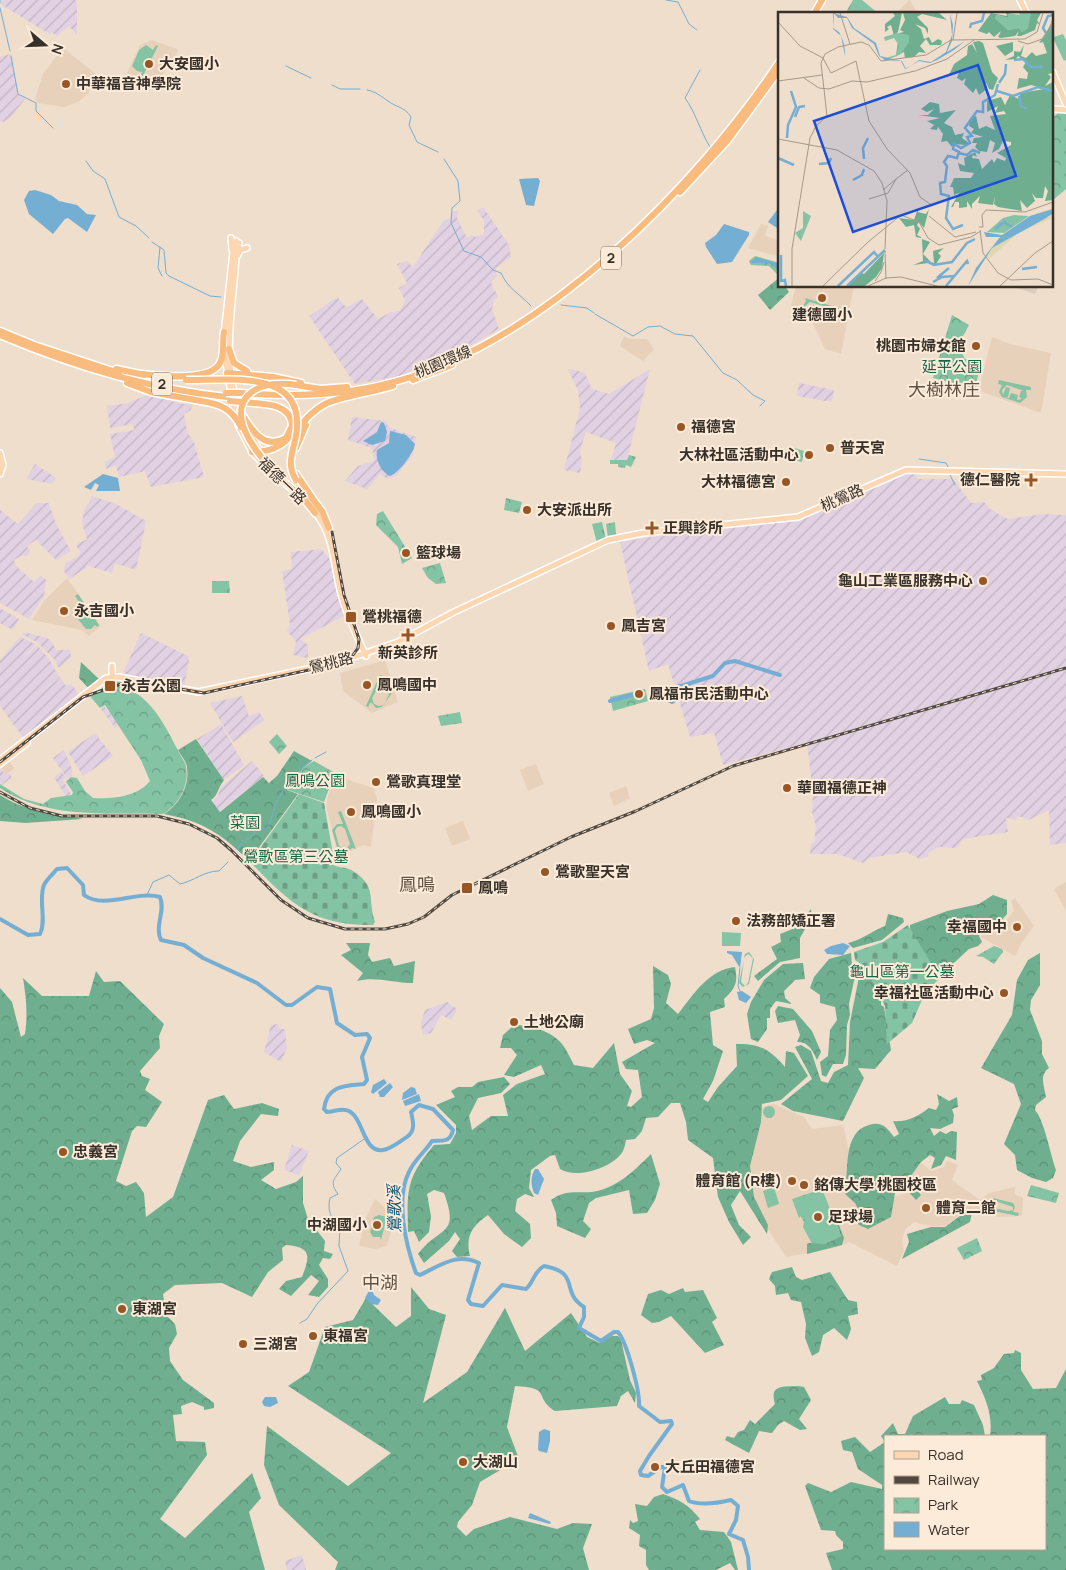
<svg xmlns="http://www.w3.org/2000/svg" width="1066" height="1570" viewBox="0 0 1066 1570" font-family="Manrope,'Noto Sans TC',sans-serif">
<style>
.built{fill:#e8d1ba}
.industrial{fill:url(#industrial-furrows)}
.medical{fill:#ddcdbc}
.grass{fill:url(#grass-tufts)}
.forest{fill:url(#forest-crowns)}
.cemetery{fill:url(#cemetery-stones)}
.park{fill:url(#park-crowns)}
.pitch{fill:#84c3a4;fill-rule:evenodd}
.water{fill:#74aed3}
.lines{fill:none;stroke-linecap:round;stroke-linejoin:round}
.stream{stroke:#74aed3;stroke-width:1}
.river{stroke:#74aed3;stroke-width:4}
.major-casing{stroke:#fff;stroke-width:8}
.highway-casing{stroke:#fff;stroke-width:9}
.major{stroke:#fcd7b2;stroke-width:5}
.highway{stroke:#fabc7e;stroke-width:6}
.rail-casing{stroke:#514941;stroke-width:3}
.rail{stroke:#fcebd9;stroke-width:1;stroke-dasharray:4;stroke-linecap:butt}
.highway-bridge-casing{stroke:#fff;stroke-width:9;stroke-linecap:butt}
.highway-bridge{stroke:#fabc7e;stroke-width:6}
.poi-dot{fill:#995625;stroke:#fcebd9;stroke-width:2}
.labels{text-anchor:middle;stroke-width:4;stroke-linejoin:round;paint-order:stroke}
.shield{fill:#fcebd9;stroke:#73695e;stroke-width:1}
.shield-label{font-size:14px;font-weight:bold;fill:#38312a}
.poi-label{font-size:15px;font-weight:bold;fill:#38312a;stroke:#fcebd9;text-anchor:start}
.street-label{font-size:15px;fill:#38312a;stroke:#fcebd9}
.park-label{font-size:15px;fill:#186547;stroke:#fcebd9}
.water-label{font-size:16px;font-style:italic;fill:#085277;stroke:#fcebd9}
.quarter-label{font-size:18px;fill:#615344;stroke:#fcebd9}
.inset-river{fill:none;stroke:#74aed3;stroke-width:2.5}
.inset-road{fill:none;stroke:#a6998b;stroke-width:1}
.view{fill:#1d4ed8;fill-opacity:0.15;stroke:#1d4ed8;stroke-width:2.5}
.inset-edge{fill:none;stroke:#38312a;stroke-width:2.5}
</style>
<defs>
<pattern id="industrial-furrows" width="10" height="10" patternUnits="userSpaceOnUse" patternTransform="scale(1.25)"><rect width="10" height="10" fill="#e2d1e2"/><path d="M-1 1l2-2M0 10L10 0M9 11l2-2" fill="none" stroke="#c3b4c2"/></pattern>
<pattern id="grass-tufts" width="24" height="20" patternUnits="userSpaceOnUse" patternTransform="scale(1.25)"><rect width="24" height="20" fill="#84c3a4"/><path d="M3 7l-1-3M5 7V3M7 7l1-3M15 17l-1-3M17 17v-4M19 17l1-3" fill="none" stroke="#6d9f86"/></pattern>
<pattern id="forest-crowns" width="20" height="18" patternUnits="userSpaceOnUse" patternTransform="scale(1.25)"><rect width="20" height="18" fill="#6faf90"/><path d="M2 6a3 3 0 1 1 6 0M12 15a3 3 0 1 1 6 0" fill="none" stroke="#5c8f76"/></pattern>
<pattern id="cemetery-stones" width="16" height="16" patternUnits="userSpaceOnUse" patternTransform="scale(1.25)"><rect width="16" height="16" fill="#84c3a4"/><path d="M2 7V4a2 2 0 0 1 4 0v3zM10 15v-3a2 2 0 0 1 4 0v3z" fill="#6d9f86"/></pattern>
<pattern id="park-crowns" width="20" height="18" patternUnits="userSpaceOnUse" patternTransform="scale(1.25)"><rect width="20" height="18" fill="#84c3a4"/><path d="M2 6a3 3 0 1 1 6 0M12 15a3 3 0 1 1 6 0" fill="none" stroke="#6d9f86"/></pattern>
</defs>
<rect width="100%" height="100%" fill="#efdecc"/>
<path class="built" d="M909 0 916 10 927 14H895Z
M152 40 177 49 178 51 161 77 155 82 124 85 123 82 140 45Z
M63 48 95 73 88 94 78 102 64 107 38 103 35 99 43 74Z
M761 224 768 226 765 236 780 241V257L748 248Z
M796 286H854L841 354 825 349 809 315 790 309Z
M624 336 630 339H647L654 349 643 361 620 346Z
M992 337 1010 344 1051 353 1041 413 982 392 980 385Z
M67 578 101 626 89 636 82 630 32 620 44 601Z
M385 660 398 702 372 713 343 691 340 673Z
M7 759 14 768 6 775 0 765Z
M536 764 544 784 528 791 520 770Z
M336 773 351 781 374 788 377 799 371 847 364 845 345 853 336 847 326 806 328 795Z
M626 786 630 798 614 806 609 793Z
M463 821 470 839 452 846 445 828Z
M1066 882V911L1054 889Z
M1015 898 1034 926 1022 942 1015 956 981 937 986 928 997 932 1014 911 1011 901Z
M774 1104 804 1117 812 1129 843 1125 854 1173 882 1199 916 1191 917 1183 911 1176 921 1163 932 1171 944 1167 947 1161 958 1165 952 1180 980 1200 989 1193 1015 1187V1194L1023 1198 1022 1216 997 1217 975 1209 972 1211 968 1209 945 1226H931L914 1222 905 1230 902 1240 904 1251 897 1266 849 1242 834 1248 786 1257 769 1231 761 1225 751 1208 741 1165 758 1108Z
M375 1199 384 1207 392 1228 387 1246 375 1249 359 1246 365 1220Z"/>
<path class="industrial" d="M1 0H75L77 2V35L69 26 57 36 51 32 49 34 2 5Z
M10 54 17 86V94L25 99 10 118 3 122 0 121V57Z
M483 207 509 245 511 257 495 269 497 276 491 282 498 297 494 300 492 309 499 329 457 354 406 375 355 384 309 316 337 297 346 307 362 299 378 319 391 312 400 311 405 300 399 288 407 283 397 264 407 261 413 267 444 220 450 219 453 211H458L457 218 467 238 471 235 476 237 484 234V220L477 211Z
M571 369 585 373 592 389 609 394 650 369 627 460H611L616 443 586 432 580 451 582 462 580 473 564 470 580 408 578 390 568 370Z
M799 383 834 390 832 402 797 396Z
M147 395 183 404 192 403 191 410 184 414 187 432 194 442 204 477 151 487 145 471 119 477 116 465 106 469 105 462 115 457 110 434 134 430 133 424 110 428 107 406 128 403Z
M352 417 386 421 388 427 416 437 413 455 396 476 388 479 380 474 367 489 345 481 358 466 374 461 372 448 348 440Z
M35 464 56 478 52 484 26 479Z
M916 472 917 479H953L971 503 984 502 991 510 1008 519 1043 514 1066 515V843L1050 845 1049 810 1029 820 1018 816 1016 820 1006 818 1008 832 963 839 957 848 939 847 928 853V857L919 859 907 852 869 858 863 863 837 854H810L811 843H814L816 826 812 812 813 793 807 743 723 765 714 733 690 737 668 664 649 671 620 542 668 534 785 522 808 516 904 473Z
M92 496 116 504 146 521 136 570 115 563 112 573 88 566 89 560 86 568 69 579 64 571 65 564 78 556 80 552 76 545 87 539 82 523 84 511Z
M36 503H49L56 524 71 551 56 560 36 540 27 546 30 551 27 556H21L14 560 16 566 34 582 41 575 46 580 44 596 29 619 0 603V510L18 524Z
M321 549 329 558 344 616 300 639 308 645V658L293 655 296 642 287 631 290 624 282 571 292 569 291 552Z
M0 608 19 619 13 630 0 623Z
M24 632 47 638 52 642 56 650H70L71 657 59 668 53 658 38 643 22 634Z
M141 633 188 656 189 660 184 688 135 679 123 673Z
M20 637 36 644 19 662 37 645 49 659 60 678 28 699 61 678 65 685H72L81 697 24 739 0 706V660Z
M242 696 249 716 259 712 265 720 233 742 210 703Z
M104 706 118 724 116 729 101 709Z
M221 724 244 765 224 780 197 739Z
M95 733 113 756 83 776 68 752Z
M64 750 72 769V776L67 778 53 758Z
M252 761 264 776 220 811 212 802 218 796 220 788Z
M0 768 6 775 9 773 12 777 2 785 0 783Z
M61 771 66 778 63 780 71 795 66 796 54 778Z
M447 1002 456 1008V1012L451 1020 441 1015 431 1033 423 1035 421 1023 425 1010Z
M278 1024 280 1029H285L287 1048 281 1062 264 1052 271 1025Z
M292 1145 309 1151 299 1175 284 1170Z
M302 1555 306 1570H287L285 1561Z"/>
<path class="medical" d="M1011 286H1039L1035 294Z"/>
<path class="grass" d="M853 0H862L879 14H845Z
M1063 34 1066 40V60L1064 61 1054 40V37Z
M629 455 636 457 631 467 626 465 625 468 618 467V464H610V460H627Z
M602 522 606 539 597 543 592 524Z
M763 1112a6 6 0 1 1 12 0a6 6 0 1 1-12 0Z
M822 1189 841 1236 825 1244H812L803 1227 804 1222 801 1216 799 1218 792 1199Z"/>
<path class="forest" d="M780 277V286H785L789 292 770 310 758 295Z
M81 662 100 680 89 689 79 678Z
M196 739 224 780C218 787 218 796 211 800L220 812 263 777 269 783 277 776 294 751 312 761 304 767 287 790 298 794 249 861C222 834 202 821 164 814 178 806 190 786 187 768 187 762 181 756 178 750Z
M0 795C33 815 48 811 83 819L25 823 0 821Z
M993 895 1007 900V914L994 929 985 926 979 936 982 942 978 946 969 949 941 975C936 966 931 964 923 958 915 952 910 935 910 925L947 911 979 904Z
M811 909 812 916 800 938V958L780 962 758 981 754 976 777 959 771 947 781 942 780 934 795 928Z
M888 914 903 918 904 922 882 940 853 948 848 943C862 940 872 931 885 926Z
M346 943H370L368 955 372 962 390 958 394 966 415 961 413 983C394 983 375 976 357 981L363 973 341 955 351 950Z
M851 953 852 965 856 972 849 1004 850 1015 847 1025 846 1055 843 1064H833L826 1077 822 1075 820 1062 828 1056 830 1030 837 1020 835 1007 820 1003V995L810 988 814 977 829 959Z
M1040 953V985L1031 1000 1030 1010 1042 1041V1054L1049 1068C1039 1075 1044 1086 1046 1097L1036 1105 1035 1110C1045 1122 1050 1154 1056 1170L1053 1178 1046 1182 1032 1178 1017 1170 1015 1155 1004 1144 1021 1104 1014 1084 981 1068 1012 1015 1017 980 1028 960Z
M803 963 805 979 795 980 784 991 785 998 792 1004 776 1001 770 1009V1018H767V1029L758 1042 751 1039 747 1014 751 1002 764 980 783 964Z
M653 966 668 975 671 984 666 1003 678 1014C694 994 708 970 735 967 738 982 736 988 724 999L725 1007 710 1012 713 1045 723 1051 713 1081 703 1099 708 1102 718 1087 737 1066 736 1044C760 1043 770 1050 785 1067L786 1051 794 1053 808 1076 781 1100 762 1104 761 1122 750 1166 754 1197 768 1225 767 1234 740 1191 731 1205 739 1225 751 1237 743 1245 729 1222 718 1197 713 1158 688 1140 686 1122 680 1103H671L658 1117 646 1118 642 1131 635 1139 626 1140C625 1145 624 1151 621 1154 609 1169 576 1179 560 1169L555 1155 550 1156 531 1170 529 1188 534 1197 525 1194 517 1199 515 1211 530 1224 531 1238 522 1247 504 1234 488 1215C472 1226 465 1236 470 1256L457 1257 452 1251 460 1239 455 1232 449 1241 424 1263 418 1254C440 1225 460 1237 444 1193L434 1190 427 1194 431 1216 429 1232 419 1242 414 1231 408 1232C407 1190 406 1178 434 1145L450 1144 456 1133V1125L436 1105 455 1097 451 1091 458 1087H472L478 1082 504 1077 510 1084 501 1093 478 1098 469 1116 472 1130 491 1116H508L503 1095 517 1084 545 1074 541 1065 514 1077 504 1075 517 1055 511 1048H500L503 1035 514 1025C529 1025 552 1031 562 1044 567 1050 570 1058 574 1065L593 1068 614 1043 620 1074 632 1091 627 1106 631 1107 642 1097 638 1070 626 1069 622 1062 655 1043 647 1040 634 1044 628 1029 651 1019 654 1008Z
M866 966 881 991V1005L884 1007 891 1050 875 1069 858 1068 864 1078 843 1121 793 1111 781 1104 812 1079 795 1047 801 1045 811 1051 821 1081 828 1083 834 1072 848 1065 850 1022 861 967Z
M96 971 104 982 120 981 164 1024 159 1036 160 1048 140 1071 142 1076 150 1079 145 1090 162 1102 146 1127 137 1126 132 1131 116 1181 126 1186 136 1182 144 1193 146 1217 173 1197 208 1100 224 1095 234 1109 262 1103 279 1109 278 1116 261 1114 240 1141 233 1161 251 1167 274 1162V1170L261 1180 276 1189 296 1182 303 1176V1203L308 1219 325 1241 324 1251 333 1254 330 1259 323 1258 319 1265 328 1279V1287L319 1297 308 1295 319 1281 311 1275 291 1296 279 1289 286 1281 302 1277C310 1256 312 1247 286 1245L282 1248 283 1260 268 1272 252 1297 222 1283 175 1285 163 1294 166 1315 175 1324 177 1334 169 1348 170 1361 183 1380 214 1403V1408L204 1410V1407L192 1402 181 1406 182 1414 173 1415 176 1441 205 1442 207 1455 160 1519 185 1538 252 1473 261 1498 249 1512 265 1570H0V988L12 1002 21 1037 25 1034C28 1014 26 997 23 978L42 996H89Z
M778 1006 793 1009 812 1031 821 1052 817 1060C813 1051 808 1041 797 1042L800 1035 795 1020 778 1023 775 1011Z
M937 1094 949 1101 957 1097 958 1107 952 1109 954 1115 953 1123 940 1129 930 1128 934 1136 940 1131 946 1134 951 1131 957 1132 956 1160 946 1156 941 1165 931 1169 935 1158 930 1155 921 1162 911 1176 916 1183 914 1186 921 1195 916 1200 907 1190 895 1193 891 1217 868 1229 859 1225 854 1218 858 1209 855 1203 845 1194C849 1172 842 1132 869 1125 882 1121 887 1128 894 1137L899 1134 893 1121C905 1123 919 1116 929 1108L936 1110 939 1104Z
M651 1154 660 1184 655 1200 647 1213 633 1214 629 1190 596 1198 589 1203 583 1221 591 1229 585 1238 557 1226 556 1213 551 1200C570 1186 583 1197 604 1189 622 1183 638 1167 651 1154Z
M968 1210 972 1212 970 1222 902 1259 909 1242 907 1234 931 1227H945Z
M835 1220H837L844 1238 842 1245 807 1254V1244L809 1243 825 1244 841 1236Z
M792 1267 796 1277 802 1280 830 1272 848 1300 857 1302 858 1314 848 1316 851 1329 847 1340 834 1328 823 1335 819 1352 812 1356 805 1338 806 1324 801 1302 791 1300 788 1293 776 1295 775 1286 769 1279 772 1272Z
M411 1287 429 1309 446 1315 423 1403 467 1372 505 1308 525 1351 571 1313 587 1337 600 1343 612 1336H618L621 1340 630 1380 636 1393 635 1403 628 1391 621 1396 617 1406 555 1411C533 1397 553 1388 515 1386L507 1427 519 1459 480 1482 472 1505 458 1522 457 1527 466 1536 474 1529 510 1517 557 1529 573 1523 592 1524 583 1548 589 1570H335L338 1562 279 1505 264 1465 267 1426 348 1486 391 1453 288 1386 309 1372 325 1327 353 1320 366 1298 396 1327 411 1316Z
M683 1288 685 1292 703 1290 717 1318 712 1322 724 1345 705 1353 671 1316 659 1322 652 1323 641 1315 648 1294 661 1290 669 1294Z
M1015 1350 1021 1353V1370L1033 1389 1056 1388 1066 1369V1570H832L826 1553 843 1549V1542L836 1535 835 1531 821 1530 805 1486 808 1483 831 1492 851 1482 882 1489V1485L858 1469 852 1452 843 1450 841 1441 855 1437 870 1452 885 1442 881 1436 893 1423 898 1434H905L913 1416 945 1397 949 1404H960L962 1400 974 1405 983 1425 985 1436H885V1549H1045V1436H990C993 1416 986 1399 977 1381L982 1380 981 1375 994 1368 1004 1354 1014 1353Z
M798 1386 804 1387 811 1400 799 1419 807 1429 800 1430 784 1421 778 1425 772 1433 759 1431 749 1453 725 1440 727 1436 734 1438 738 1432 744 1430 750 1420 755 1424 775 1404C769 1384 783 1387 798 1386Z
M663 1494C680 1500 689 1505 700 1519L695 1522 700 1530 724 1532 731 1542 738 1570H735L730 1563 716 1570H649L646 1565V1550L639 1546 640 1535 629 1528 630 1520 633 1523 638 1521 635 1504 647 1506 654 1497Z"/>
<path class="cemetery" d="M299 794 324 803 333 854 331 863C336 869 346 866 353 871 378 887 367 899 375 922L373 925C312 926 290 903 250 862Z
M908 925 940 978 925 993 912 1023 887 1044 885 1006 865 967 855 960 854 952 883 942Z"/>
<path class="park" d="M1061 111 1066 112V189L1052 201V118Z
M755 256 780 263V277L769 266 751 265 749 261Z
M952 315 969 325 958 345 965 359 982 360 976 384 977 390 933 378Z
M788 446 804 451 802 462 785 458Z
M506 498 522 502 519 513 504 510Z
M383 511 412 558 402 564 398 547 376 525 377 514Z
M615 522 616 535 608 538 606 524Z
M440 563 446 583 436 584 428 578 422 568Z
M212 581H229L230 593H212Z
M113 681 131 683 130 690C158 703 170 738 185 763 191 782 180 804 163 814 108 812 48 820 0 788V784L24 799 43 804 51 798 72 795 73 792 66 782 71 777 77 778 85 791 93 798C113 799 137 797 150 781L141 760 105 705 100 708 90 696Z
M645 689 648 701 613 711 610 697Z
M460 712 462 723 441 726 438 716Z
M277 734 287 746 279 754 269 742Z
M314 761 335 773 324 802 288 790 304 767Z
M994 946 1002 949 1003 952 994 964 983 957 976 956Z
M1031 1185 1059 1193 1056 1203 1027 1196Z
M977 1238 982 1251 964 1260 957 1248Z"/>
<path class="pitch" d="M156 45 158 46 143 76 141 75 142 72 137 71 132 66 139 50 146 45 153 50Z
M805 298 839 308V310L830 307 829 319 800 312 804 311 803 306 806 301ZM810 302 827 307 828 314 823 316 808 312 805 306Z
M999 380 1031 387V390H1026L1027 397 1020 403 1002 397 999 392 1002 385 998 384ZM1007 385 1024 391H1021L1019 397 1022 399 1017 400 1018 395 1011 393 1009 398 1004 397H1008L1010 388 1006 387 1003 395 1002 390Z
M78 594 99 625 97 627 95 625 91 629H86L77 618 78 611 84 609 75 596Z
M380 675 383 676 381 681H386L391 685 392 693 382 707 376 708 371 702 368 707 366 706ZM380 684H387L390 692 384 705 379 706 374 704 372 698Z
M341 811 356 849 352 848 348 852 337 847 332 830 337 824H343L338 812ZM341 826 345 829 350 844 346 850 339 846 335 831 337 827Z
M722 932 741 933 740 946H722Z
M749 952 754 959 749 984 743 987 739 983 745 954ZM748 954 753 958 748 983 745 986 741 982 744 958Z
M774 1187 779 1204 768 1208 763 1191Z
M812 1193 825 1198 836 1228 835 1235 825 1242 815 1240 813 1242 798 1202Z
M993 1198 1013 1203 1015 1207 1013 1212 1019 1213 1018 1216 984 1209 987 1200ZM992 1200 1013 1207V1210L1008 1211 989 1207 988 1203Z
M379 1215 387 1217 381 1240 380 1237H373L370 1232 374 1217Z"/>
<path class="water" d="M538 178 540 181 534 206 526 205 519 179Z
M35 190 51 195 59 201 77 205 87 214 96 215 87 232 68 218 65 219 53 234 29 214 24 200 29 191Z
M780 206V230L768 222Z
M724 224 749 232V235L732 262 717 264 706 247 705 243 716 235Z
M756 257 780 264V273L771 263H750Z
M381 422 384 423 387 432 385 441 372 445 363 441 377 432Z
M390 431 406 435 415 444C413 454 399 473 390 476 381 472 375 460 377 450L389 443Z
M103 474 118 478 120 491H96L99 485 95 483 91 490 84 487Z
M843 943 850 946 843 955 827 954 824 950 831 946Z
M727 951 742 952 740 968 732 955 727 953Z
M742 991 751 997 746 1003 739 1000 737 992Z
M384 1079 387 1083 373 1094 371 1092 373 1085Z
M390 1083 393 1087 384 1097H380L378 1092Z
M411 1087 415 1088 417 1094 402 1100 403 1093Z
M419 1094 421 1101 405 1106 403 1101Z
M535 1169H538L544 1179 538 1195 534 1193C531 1185 530 1177 535 1169Z
M371 1287 374 1295 381 1300 378 1305 371 1304 365 1298Z
M265 1397H276L278 1403 270 1407 264 1406 262 1402Z
M544 1429 550 1431V1441L547 1453 539 1451 538 1449 539 1432Z
M530 1513 551 1522 550 1524 528 1518Z"/>
<g class="lines">
<path class="stream" d="M0 0V3
M666 0 678 2 689 24 697 30
M0 8 10 51
M11 56 18 94 36 103V111L53 128
M286 66 311 78
M700 70 685 98C696 113 700 131 710 147
M332 85 340 89H360
M367 90C377 92 380 96 388 101 397 108 404 106 411 117L409 125 417 142 438 152
M444 159 458 181 460 201 452 208 451 223 464 251 481 257 493 270 501 273C508 289 519 293 531 306
M86 161 93 171 105 179 119 217 136 226 149 238
M152 242 164 250 166 273 169 276 210 296 221 297
M160 247 158 268 162 276
M561 305 587 308 594 313
M595 314 633 336 648 327 660 326 675 334 693 336 723 373 737 380 753 395 765 401 760 406
M919 459 946 463 949 469
M949 473 955 485
M315 758 326 752
M236 849 258 830 267 828C272 820 272 814 275 806 282 790 297 770 312 760
M146 897 153 882 169 875 180 884C194 881 204 871 219 871L228 862
M740 991 738 986 740 968
M300 1323 307 1319 317 1304 348 1271 339 1246 340 1227C331 1218 327 1212 330 1198L338 1194C329 1182 334 1180 341 1169L336 1163 337 1158 367 1137"/>
<path class="river" d="M651 690H660L666 699 672 702 675 700 678 687 713 676 725 663 735 661 780 675
M610 701 632 695
M0 919 28 935 40 934C47 921 38 900 44 885 46 880 53 874 57 869L67 868 83 885 84 895C104 910 138 890 160 897 166 911 154 926 161 940L184 945 203 958 257 983 286 1005H292L317 987 330 989 337 1023 355 1035 367 1034 370 1038 362 1057 367 1080 364 1084C345 1086 327 1085 324 1109L327 1112C334 1112 342 1107 349 1111 364 1119 363 1153 383 1150 391 1149 400 1141 407 1137 416 1131 413 1121 411 1112L419 1105 433 1109 453 1130C450 1143 443 1140 432 1141 425 1152 414 1160 409 1172 395 1199 406 1246 416 1273L420 1275C439 1266 457 1252 479 1263L468 1300 471 1304 483 1306 502 1285 526 1289C534 1282 534 1271 544 1266 582 1273 559 1291 584 1307V1317L579 1328 601 1341 614 1332H618C627 1343 640 1391 639 1406L660 1422 671 1421 672 1424 649 1456 640 1471 641 1475 648 1476 661 1467H665L662 1487 667 1492 683 1485 689 1501C702 1506 718 1503 731 1500L738 1506 736 1520 729 1534 743 1540 748 1557 749 1570"/>
<defs>
<path id="major" d="M1020 0 1027 14
M1052 71 1066 104
M1054 109 1066 110
M231 238 232 250
M239 243 236 256C233 308 220 363 241 413
M238 255 240 250 247 248
M224 335 233 252 236 241
M224 351 235 417
M245 423 259 449
M238 425 252 452 273 474
M0 453 3 465 0 474
M304 496 320 514
M313 510C335 534 333 565 341 594 347 616 357 636 366 656
M112 677V666
M0 760 106 678 119 677 198 692 336 663 398 642 454 612 608 540 643 533 798 517 906 470 1066 474
M0 764 27 743"/>
<path id="highway" d="M814 14 822 0
M680 192 728 140 780 69
M0 331 34 345 119 373
M0 335C73 366 148 389 227 397
M229 349 234 363 247 371
M116 369 145 375
M227 373 273 377 301 383
M143 374C161 376 210 382 220 363 225 354 222 342 224 332
M413 380 452 365
M127 383 151 392 201 401
M296 385 320 389 347 387
M240 393C291 397 344 396 394 382 545 340 695 189 780 61
M241 402C258 404 292 401 292 426L286 438C265 450 253 432 243 416
M296 448 306 425
M252 452C293 453 295 420 325 404 341 396 374 392 393 386
M296 474 313 499
M276 475 303 498 315 513
M312 498 322 511 329 528"/>
</defs>
<use href="#major" class="major-casing"/>
<use href="#highway" class="highway-casing"/>
<use href="#major" class="major"/>
<use href="#highway" class="highway"/>
<defs>
<path id="rail" d="M0 762 83 697 121 684 138 682 204 693 336 664 353 655 358 648 359 639 344 595 332 532
M0 792 30 808 62 816H157L189 824 217 838 231 850 281 900 308 918 345 929H385L408 924 424 917 452 895 571 837 636 811 733 766 1066 668"/>
</defs>
<use href="#rail" class="rail-casing"/>
<use href="#rail" class="rail"/>
<defs>
<path id="highway-bridge" d="M186 380C227 381 308 367 296 436 293 452 286 464 296 480
M226 393H240
M201 401C221 404 232 409 241 427
M230 401 241 402
M276 475C265 461 252 448 245 431 229 393 264 379 296 385"/>
</defs>
<use href="#highway-bridge" class="highway-bridge-casing"/>
<use href="#highway-bridge" class="highway-bridge"/>
</g>
<g class="poi-dot">
<circle cx="149" cy="64" r="5"/>
<circle cx="66" cy="84" r="5"/>
<circle cx="822" cy="298" r="5"/>
<circle cx="976" cy="346" r="5"/>
<circle cx="681" cy="427" r="5"/>
<circle cx="830" cy="448" r="5"/>
<circle cx="809" cy="455" r="5"/>
<path d="M1028.5 472.5h5v5h5v5h-5v5h-5v-5h-5v-5h5z"/>
<circle cx="786" cy="482" r="5"/>
<circle cx="527" cy="510" r="5"/>
<path d="M649.5 520.5h5v5h5v5h-5v5h-5v-5h-5v-5h5z"/>
<circle cx="406" cy="553" r="5"/>
<circle cx="983" cy="581" r="5"/>
<circle cx="64" cy="611" r="5"/>
<rect x="345" y="611" width="12" height="12" rx="2.5"/>
<circle cx="611" cy="626" r="5"/>
<path d="M405.5 627.5h5v5h5v5h-5v5h-5v-5h-5v-5h5z"/>
<circle cx="367" cy="685" r="5"/>
<rect x="104" y="680" width="12" height="12" rx="2.5"/>
<circle cx="639" cy="694" r="5"/>
<circle cx="376" cy="782" r="5"/>
<circle cx="787" cy="788" r="5"/>
<circle cx="351" cy="812" r="5"/>
<circle cx="545" cy="872" r="5"/>
<rect x="461" y="882" width="12" height="12" rx="2.5"/>
<circle cx="736" cy="921" r="5"/>
<circle cx="1017" cy="927" r="5"/>
<circle cx="1004" cy="993" r="5"/>
<circle cx="514" cy="1022" r="5"/>
<circle cx="63" cy="1152" r="5"/>
<circle cx="792" cy="1181" r="5"/>
<circle cx="804" cy="1185" r="5"/>
<circle cx="926" cy="1208" r="5"/>
<circle cx="818" cy="1217" r="5"/>
<circle cx="377" cy="1225" r="5"/>
<circle cx="122" cy="1309" r="5"/>
<circle cx="313" cy="1336" r="5"/>
<circle cx="243" cy="1344" r="5"/>
<circle cx="463" cy="1462" r="5"/>
<circle cx="655" cy="1467" r="5"/>
</g>
<g class="labels">
<g class="shield">
<rect x="601" y="246.5" width="20" height="23" rx="4"/>
<rect x="152" y="372.5" width="20" height="23" rx="4"/>
</g>
<g class="shield-label">
<text x="611" y="263">2</text>
<text x="162" y="389">2</text>
</g>
<g class="poi-label">
<text x="159" y="69">大安國小</text>
<text x="76" y="89">中華福音神學院</text>
<text x="822" y="320" text-anchor="middle">建德國小</text>
<text x="966" y="351" text-anchor="end">桃園市婦女館</text>
<text x="691" y="432">福德宮</text>
<text x="840" y="453">普天宮</text>
<text x="799" y="460" text-anchor="end">大林社區活動中心</text>
<text x="1020" y="485" text-anchor="end">德仁醫院</text>
<text x="776" y="487" text-anchor="end">大林福德宮</text>
<text x="537" y="515">大安派出所</text>
<text x="663" y="533">正興診所</text>
<text x="416" y="558">籃球場</text>
<text x="973" y="586" text-anchor="end">龜山工業區服務中心</text>
<text x="74" y="616">永吉國小</text>
<text x="362" y="622">鶯桃福德</text>
<text x="621" y="631">鳳吉宮</text>
<text x="408" y="658" text-anchor="middle">新英診所</text>
<text x="377" y="690">鳳鳴國中</text>
<text x="121" y="691">永吉公園</text>
<text x="649" y="699">鳳福市民活動中心</text>
<text x="386" y="787">鶯歌真理堂</text>
<text x="797" y="793">華國福德正神</text>
<text x="361" y="817">鳳鳴國小</text>
<text x="555" y="877">鶯歌聖天宮</text>
<text x="478" y="893">鳳鳴</text>
<text x="746" y="926">法務部矯正署</text>
<text x="1007" y="932" text-anchor="end">幸福國中</text>
<text x="994" y="998" text-anchor="end">幸福社區活動中心</text>
<text x="524" y="1027">土地公廟</text>
<text x="73" y="1157">忠義宮</text>
<text x="782" y="1186" text-anchor="end">體育館 (R樓)</text>
<text x="814" y="1190">銘傳大學 桃園校區</text>
<text x="936" y="1213">體育二館</text>
<text x="828" y="1222">足球場</text>
<text x="367" y="1230" text-anchor="end">中湖國小</text>
<text x="132" y="1314">東湖宮</text>
<text x="323" y="1341">東福宮</text>
<text x="253" y="1349">三湖宮</text>
<text x="473" y="1467">大湖山</text>
<text x="665" y="1472">大丘田福德宮</text>
</g>
<g class="street-label">
<text transform="translate(443 362) rotate(-23)" y="5">桃園環線</text>
<text transform="translate(282 481) rotate(44)" y="5">福德一路</text>
<text transform="translate(842 498) rotate(-24)" y="5">桃鶯路</text>
<text transform="translate(331 663) rotate(-14)" y="5">鶯桃路</text>
</g>
<g class="park-label">
<text x="952" y="372">延平公園</text>
<text x="315" y="786">鳳鳴公園</text>
<text x="245" y="828">菜園</text>
<text x="296" y="862">鶯歌區第三公墓</text>
<text x="902" y="977">龜山區第一公墓</text>
</g>
<g class="water-label">
<text transform="translate(394 1209) rotate(-91)" y="6">鶯歌溪</text>
</g>
<g class="quarter-label">
<text x="944" y="396">大樹林庄</text>
<text x="417" y="891">鳳鳴</text>
<text x="380" y="1289">中湖</text>
</g>
</g>
<g transform="translate(778 12)">
<rect width="275" height="275" fill="#efdecc"/>
<path d="M231 1 242 3 241 1H253L252 15 244 20 241 16 230 18 217 6 219 3 230 6Z" fill="#84c3a4"/>
<path d="M115 1H124L120 20 116 24 113 13 109 15 111 17 107 20V12L117 4ZM125 1H161L169 8 144 2 139 5 150 16V22L147 16 137 12 143 17 146 27 151 25 154 31 160 27 164 29 163 33H152L148 27 142 34 148 41 141 40 136 45 127 46 126 40 118 44 121 21 126 20 122 18 127 8ZM213 1 229 4 228 1H231L230 6 219 3 217 6 230 18 241 16 244 20 250 16 253 1H263L259 8 262 13 259 11 257 18 243 24H239L241 19 237 24 223 26 220 25 223 19 216 25 211 20 209 22 200 19ZM275 10V61L270 62 273 65 267 74 275 70V188L267 189 270 179 267 174 265 186H258L254 181 257 189 249 196 242 188 244 199 220 195 216 192 217 184 215 193 200 191 202 184 194 192V197L189 189V195L181 196V190H177L175 195H173L181 181 176 183 175 175H172L176 166H193L196 161 182 159 180 151 187 154 186 146 197 140 199 145 195 143 194 146 201 147 204 157 214 147 216 151 219 146 227 149 228 146 219 141 233 133V130L225 129 221 137 214 141 217 131 212 128 209 140 201 139 197 135 199 131H194L196 126 205 125 193 121 196 117 191 114 192 107 198 104 201 117 208 114 217 118 212 104 228 102 226 99 217 101 220 94 209 100V89L223 85 227 93 232 83 241 87 242 81 267 77 253 73 239 77 241 66 249 67 250 61 245 55 248 50 240 44 238 47 227 48 236 44V39L242 40 246 33 243 44 248 46 254 40 258 44 269 41 265 30 261 31ZM201 29 205 31 214 60 220 66 215 78 211 77 208 70 209 77 201 83 198 76 195 81 186 72 188 66 184 69 179 66 181 60 171 63 176 52 189 43 190 34 194 32 199 41 195 30ZM235 30V39L227 44 218 34ZM152 90 161 92 162 101 178 98 166 111 174 115 177 123 186 121 184 126 191 131 188 133 176 132 174 135 169 129 163 130 165 122 160 115 159 118 152 117 156 113 149 109 162 106 140 103H150L156 97 149 100 143 97ZM140 196V200L148 202 151 197 146 216 141 210 139 213 142 217 139 223 143 225V226L138 225 136 213 128 215 121 206 136 208ZM144 227 152 230 145 242 153 250 156 251 155 239 166 236 160 241 163 244 157 254 151 251 135 253 145 249ZM106 241 104 256 98 265 87 274H69L84 261 86 262Z" fill="#6faf90"/>
<path d="M275 196V206L242 220 211 247 207 242 227 222 254 203Z" fill="#e1d7b2"/>
<path d="M119 21 131 23V30L123 42 114 46H108L118 43 121 33 116 26 107 29 106 25ZM25 199 33 204 23 229 17 221 25 216ZM236 203 251 204 226 221 209 220 225 206Z" fill="#84c3a4"/>
<path d="M56 1 55 16 61 20 63 24 66 32 67 40V44L63 24 55 17V1L69 5 76 16 98 31 102 44 124 49 128 57 141 48 153 50 168 40 174 23 172 2 175 13 174 29 169 40 187 29 192 13 187 29 176 38 159 48 152 51 141 49 127 57 123 49 107 48 101 44 96 32 74 16 69 6H60ZM275 197V201L268 206 214 236 190 274 198 256 222 225H208L206 220 224 223 252 204Z" fill="#74aed3"/>
<path class="inset-river" d="M192 16 193 12 204 9 206 1M268 21 265 16 270 4 275 3M236 48 245 47 253 55H265M221 71 227 62 228 52M219 79 235 84 260 75 275 79M241 84 243 94 249 97M17 105 21 95 27 94M9 126 10 113 18 95 13 79M180 141 189 143 195 138 202 141M0 146 16 153M86 147 85 136 90 126M41 152 51 151 53 146M75 168 84 163 86 157M185 213 175 217 168 206 171 184 163 182 162 171 167 170 169 154 166 150 170 144 179 146 181 140 175 137 176 132 183 136 192 131 189 125 194 124 187 116 199 99 205 100V90L217 83 220 72M217 217 226 210 234 215M3 243V269L7 268 8 274M146 248 156 253 174 250 189 231 197 227M244 257 259 255M159 266 171 256M155 270 164 265 176 264M60 274 96 240 100 245M69 274 107 238M168 274 189 249 190 252"/>
<path class="inset-road" d="M62 1 72 32M0 10 22 34 45 46M175 28 179 1M240 29 250 32 267 26 275 7M45 46 53 61 78 49 91 109 109 137 132 161 142 185 155 194M26 66 41 76 51 77 74 69 89 70 137 59 169 47 196 28M0 69 44 63M0 127 59 138 96 159 104 171 109 189 107 237M105 178 118 167M91 187 110 181 118 167 130 158M151 204 177 225 198 220M201 215H205L204 203 208 198 247 200 275 190M202 218 205 241 220 261 233 268 260 267 275 273M107 239 108 267M97 269 103 260 106 250M14 274V237L32 126 38 114 49 104 43 51 47 42 60 35 83 30 91 33 103 49 148 43 173 28 247 27 259 20 265 1M45 274 90 230 123 203 141 210 150 226 161 233 193 225 203 219M90 274 108 266 123 265 159 274M222 274 257 241 275 229"/>
<path class="view" d="M200 53 238 164 75 220 36 109Z"/>
<rect width="275" height="275" class="inset-edge"/>
</g>
<rect x="884" y="1435" width="162" height="115" fill="#fcebd9" stroke="#aea193"/>
<rect x="894" y="1451" width="25" height="8" fill="#fcd7b2" stroke="#aea193"/>
<text x="928" y="1460" font-size="15" fill="#38312a">Road</text>
<rect x="894" y="1476" width="25" height="8" fill="#514941" stroke="#aea193"/>
<text x="928" y="1485" font-size="15" fill="#38312a">Railway</text>
<rect x="894" y="1498" width="25" height="15" fill="url(#park-crowns)" stroke="#aea193"/>
<text x="928" y="1510" font-size="15" fill="#38312a">Park</text>
<rect x="894" y="1522" width="25" height="15" fill="#74aed3" stroke="#aea193"/>
<text x="928" y="1535" font-size="15" fill="#38312a">Water</text>
<g transform="translate(45 45) rotate(109)" stroke="#fcebd9" stroke-width="4" paint-order="stroke">
<path d="M0-4L9 19L0 12L-9 19Z" fill="#38312a"/>
<text y="-8" font-size="14" font-weight="bold" text-anchor="middle" fill="#38312a">N</text>
</g>
</svg>
